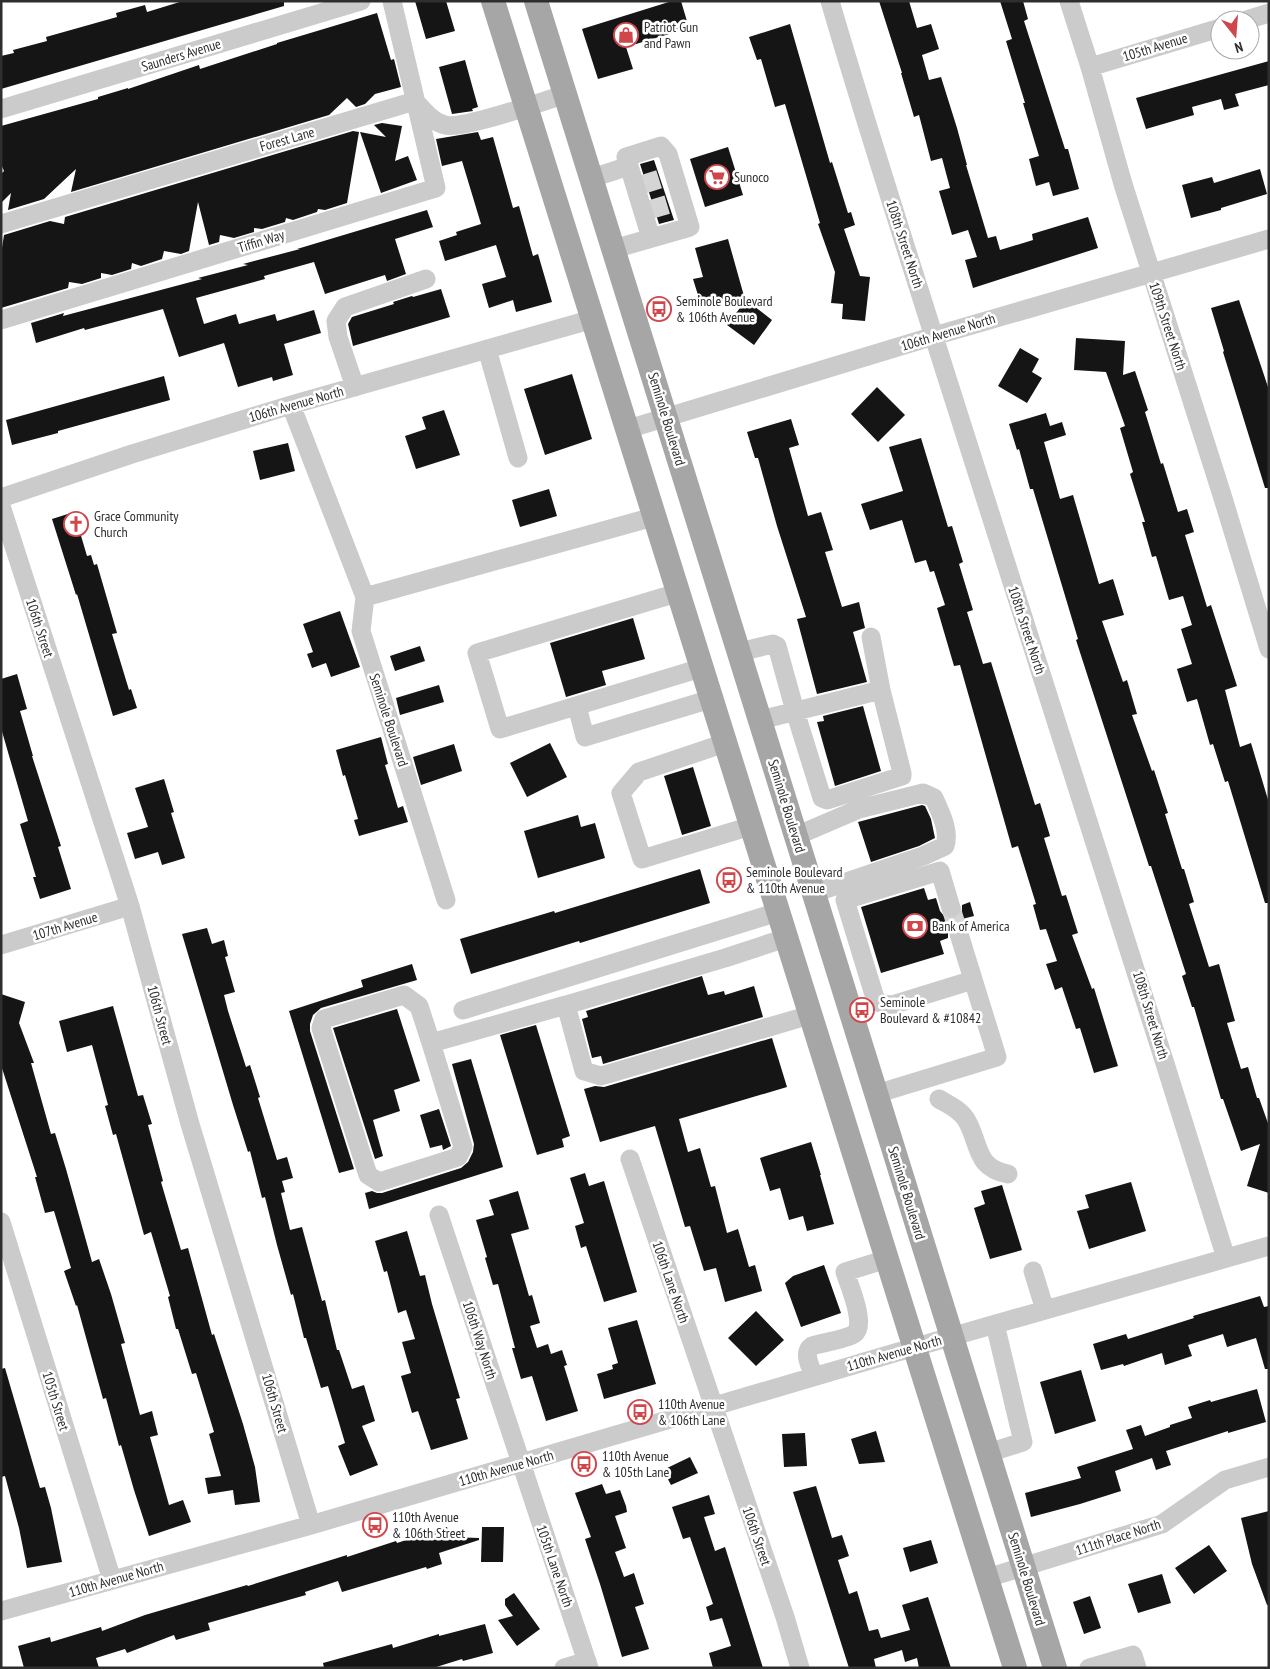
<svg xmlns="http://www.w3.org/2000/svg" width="1270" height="1669" viewBox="0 0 1270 1669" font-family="'PT Sans Narrow',sans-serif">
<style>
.building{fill:#151515}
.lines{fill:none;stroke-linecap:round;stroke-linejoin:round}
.minor-tunnel{stroke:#d5d5d5;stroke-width:19;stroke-dasharray:19 9;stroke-linecap:butt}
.minor{stroke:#cbcbcb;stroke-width:19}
.major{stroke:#a6a6a6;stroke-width:24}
.labels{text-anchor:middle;stroke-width:5;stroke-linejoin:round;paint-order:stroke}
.poi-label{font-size:14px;fill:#2e2e2e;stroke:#fff;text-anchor:start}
.street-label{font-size:14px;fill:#2e2e2e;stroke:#fff}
</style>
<rect width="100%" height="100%" fill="#fff"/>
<path class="building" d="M183 1H284V6L1 89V56L14 53 13 50 47 41 46 37 117 17 116 13 145 5 147 12Z
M415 1H446L455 31 426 39Z
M672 1H681L689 28 626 47 633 69 598 79 582 29Z
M879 1H909L917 28 931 24 939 49 922 55 929 80 941 77 957 128 967 165H966L988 238 996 236 1000 250 1033 240 1032 234 1088 217 1098 248 973 288 965 260 977 257 968 230 952 235 939 191 950 188 942 158 931 161 919 115 914 117 901 73H902Z
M1000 1H1023L1028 19 1024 21 1065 149H1068L1079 189 1053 196 1049 182 1036 186 1029 159 1039 156 1023 103H1025L1006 41 1012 39Z
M377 13 391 60 394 59 401 87 375 94 365 104 356 107 347 98 329 115 71 192 76 169 44 199 8 210 11 193 1 203V174L4 171 1 164V126L98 99V97L128 88V89L199 65 200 69 277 44V43Z
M790 24 830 163 832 162 848 213 851 212 855 225 844 229 860 276 870 277 865 321 842 319 843 304 831 303 835 272 818 224 820 223 785 104 775 107 761 59 757 60 749 37Z
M465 60 478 107 472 109 473 111 452 114 439 67Z
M1269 61V85L1235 94 1239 106 1224 110 1221 99 1192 107 1194 115 1146 129 1136 98Z
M382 123 402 126 395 161 408 156 417 180 381 193 360 132 386 137 374 125Z
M353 131 359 132 347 203 325 210 318 209 317 212 293 220 286 218 285 222 262 229 254 228V232L234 238 220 235 219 242 209 245 198 202 189 251 181 254 164 251 162 259 141 266 132 263 131 269 112 275 101 273V278L82 284 69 282 68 288 1 308V254L4 235 50 221 64 224 65 217Z
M478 132 481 140 493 137 513 208 519 206 533 256 538 254 552 302 516 312 513 300 489 308 482 284 506 277 496 245 445 261 439 241 457 235 456 232 481 224 462 161 442 166 436 139Z
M728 147 743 195 705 207 690 159Z
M654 160 674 220 659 224 640 164Z
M1260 169 1267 194 1221 208V210L1191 218 1182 185 1212 177 1214 183Z
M427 210 433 227 395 239 406 274 387 281 385 275 325 294 314 262 264 276 265 279 196 298 204 324 236 314 239 324 275 314 277 321 314 310 321 333 284 344 293 375 273 381 272 377 238 387 224 343 179 357 163 309 85 330 84 328 36 343 31 323 64 313 63 316 202 279 198 278 248 265 243 264 300 249H297Z
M728 239 744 296 702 308 693 279 703 277 695 248Z
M441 289 450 317 353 346 348 324 352 317 394 304 393 302 412 296 413 297Z
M746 300 772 320 754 345 727 325Z
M1239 300 1269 390V488H1265L1223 352 1224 351 1211 308Z
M1076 338 1125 341 1123 375 1135 371 1148 410 1145 412 1161 464 1163 463 1178 512 1187 509 1194 532 1185 535 1207 607 1211 605 1237 686 1225 690 1240 747 1251 743 1269 803V903H1265L1228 781 1225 782 1213 744 1210 745 1197 699 1187 702 1177 669 1192 664 1181 629 1192 625 1183 596 1169 600 1156 556 1152 557 1142 522H1145L1130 474 1133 472 1120 428 1125 426 1106 372 1074 370Z
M1020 348 1039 359 1032 372 1042 378 1027 403 998 386Z
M572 374 592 439 545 455 524 389Z
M164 376 170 400 58 431V433L12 445 6 420Z
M877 387 905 415 878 442 851 414Z
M444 410 460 455 416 469 405 436 426 429 422 417Z
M1046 413 1050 426 1062 422 1066 435 1044 442 1060 499 1073 495 1099 584 1113 579 1124 615 1102 621 1123 682 1127 680 1137 714 1132 715 1152 771 1154 770 1168 813 1165 814 1182 869H1184L1194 902 1189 904 1209 967 1219 964 1235 1021 1227 1023 1241 1069 1248 1067 1257 1098H1259L1269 1126V1193L1247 1186 1260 1144 1241 1151 1223 1099H1221L1194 1007H1192L1182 976 1186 974 1151 866H1149L1076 640 1078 639 1033 489H1030L1019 449 1017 450 1009 424Z
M791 419 799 445 789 448 808 516 821 512 833 550 825 552 842 607 859 602 865 628 853 632 867 682 817 694 797 619 806 617 777 526 758 458H755L747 432Z
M921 438 948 527 952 526 963 562 959 564 973 610 967 612 983 664 991 662 1035 805 1040 803 1050 836 1044 838 1062 896 1066 895 1078 933 1072 935 1092 989 1094 988 1118 1066 1094 1073 1080 1028 1076 1029 1062 987 1055 990 1046 964 1057 961 1046 929 1040 930 1033 905 1036 904 1018 846 1012 848 960 665 954 666 937 608 945 605 934 571 930 572 926 560 915 563 902 520 870 530 861 504 903 491 889 447Z
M288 443 295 471 260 480 253 451Z
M549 489 557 516 520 527 512 500Z
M74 512 87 556 91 555 94 565 97 564 117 633 112 634 129 690 131 689 137 708 113 716 77 594 76 595 52 519Z
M340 611 360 667 331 677 326 663 312 668 307 654 313 652 303 624Z
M633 618 645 659 602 671 606 685 566 697 550 643Z
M420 646 425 661 395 671 390 656Z
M17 674 27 709 20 711 33 756H32L61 846 58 847 71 889 40 899 33 877H36L20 824 28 821 1 728V679Z
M439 685 444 702 400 715 396 698Z
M863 706 881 771 835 786 817 722 824 721 823 716Z
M381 737 388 764 385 765 398 808 403 806 408 822 359 836 354 820 358 819 345 775 343 776 336 750Z
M550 743 567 777 527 797 510 763Z
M454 744 462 771 421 785 413 757Z
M693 767 711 826 682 835 664 776Z
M164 779 174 812 171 813 185 858 162 865 158 852 135 859 127 833 148 827 135 788Z
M922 805 925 806 931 819 935 838 919 846 871 862 858 822Z
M578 815 581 827 595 823 605 858 538 878 524 831Z
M700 869 710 903 580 943 579 941 471 974 460 939 554 911 555 913Z
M924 888 928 900 936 898 940 911 944 916 949 919H955L959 916 962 911V905L970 902 974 916 962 919 963 924 956 923 950 927 948 932V938L940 941 944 954 881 973 861 907Z
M207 928 212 944 224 940 228 956 225 957 235 992 224 995 228 1011 246 1067 250 1065 260 1097 258 1098 277 1160 287 1157 293 1178 282 1181 285 1192 281 1193 290 1230 302 1227 322 1301 325 1300 337 1350H339L352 1389 364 1385 375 1421 362 1426 378 1465 350 1476 338 1446 345 1443 328 1386 321 1388 306 1338H304L293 1294 291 1295 277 1245 265 1197 262 1198 250 1151 248 1152 233 1105 182 934Z
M412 964 417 980 321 1008 313 1015 310 1024V1031L354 1169 339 1173 289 1011 363 987 361 980Z
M702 976 708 995 724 991 725 995 754 986 763 1017 603 1064 601 1056 592 1058 582 1019 588 1017 586 1011Z
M1 994 25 1002 19 1023 34 1063H31L51 1134 55 1133 66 1169 92 1262 99 1259 111 1294 125 1343 121 1344 140 1415 152 1411 158 1435 150 1437 169 1505 183 1500 191 1522 149 1536 134 1490 121 1445 119 1446 106 1398 103 1399 77 1305 76 1306 64 1271 71 1268 54 1211 45 1213 35 1177H37L1 1065Z
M113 1006 138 1096 143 1095 152 1124 148 1125 163 1181 161 1182 181 1250 188 1248 212 1335 214 1334 243 1424 255 1467 260 1502 235 1505 233 1490 208 1494 205 1478 221 1476 209 1434 214 1432 196 1373 192 1374 178 1329H176L168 1297 170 1296 151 1232 144 1235 116 1134 113 1135 105 1106 108 1105 92 1045 67 1052 59 1021Z
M397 1009 420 1081 394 1090 400 1111 373 1120 383 1156 375 1159 333 1028Z
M536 1025 570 1136 562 1139 564 1147 537 1155 500 1035Z
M772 1038 787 1087 679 1119 688 1152 700 1148 711 1187 715 1186 727 1233 738 1229 749 1267 755 1265 762 1291 725 1302 716 1268 704 1271 690 1226 685 1227 655 1126 600 1142 584 1089 595 1086 604 1087Z
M471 1059 503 1167 369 1209 365 1193 372 1191 377 1193H382L461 1168 468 1162 473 1152 474 1144 452 1064Z
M439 1109 451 1146 443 1150 442 1145 430 1148 420 1115Z
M811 1142 821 1175H820L834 1224 807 1231 803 1216 789 1220 780 1188 770 1191 760 1158Z
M585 1173 589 1186 604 1181 637 1292 604 1302 586 1246 581 1248 575 1226 584 1223 570 1178Z
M1131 1182 1146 1231 1089 1249 1077 1211 1089 1208 1085 1195Z
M1002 1185 1022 1250 990 1259 974 1208 985 1204 981 1191Z
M518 1191 529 1229 511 1234 529 1296 532 1295 540 1323 530 1326 537 1348 548 1344 551 1354 562 1350 567 1365 564 1366 578 1411 546 1421 532 1376 521 1379 512 1348H515L498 1284 493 1285 485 1258 487 1257 476 1220 494 1215 489 1200Z
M407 1231 420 1276 425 1275 432 1304 460 1398 456 1399 468 1439 431 1450 418 1411 412 1413 401 1376 411 1373 402 1342 415 1339 406 1310 398 1313 387 1271 384 1272 375 1241Z
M824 1265 841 1313 801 1327 785 1283 793 1276Z
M1260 1296 1264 1307 1269 1306V1369H1265L1256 1338 1227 1347 1223 1334 1188 1345 1192 1356 1165 1365 1162 1353 1124 1366 1123 1364 1101 1370 1093 1344 1126 1334 1128 1339 1194 1318 1193 1316Z
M756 1311 784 1340 756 1366 728 1338Z
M637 1320 656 1384 604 1399 597 1374 613 1369 612 1365 618 1363 608 1328Z
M5 1368 40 1488 45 1487 51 1508 62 1562 27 1568 19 1528 5 1476 1 1477V1369Z
M1081 1370 1096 1421 1055 1434 1040 1382Z
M1257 1389 1266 1422 1228 1433V1431L1166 1451 1171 1465 1156 1470 1152 1458 1115 1471 1121 1491 1080 1504 1031 1517 1025 1493 1081 1478 1077 1467 1133 1449 1126 1430 1141 1425 1145 1436 1170 1427V1425L1192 1418 1188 1407 1210 1400 1211 1402Z
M876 1431 885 1462 859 1464 851 1439Z
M805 1433 807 1466 784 1467 782 1434Z
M690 1457 698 1473 671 1485 663 1470Z
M602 1484 606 1494 620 1490 626 1506 627 1512 615 1516 626 1548 615 1552 624 1577 634 1573 644 1604 635 1607 649 1649 622 1657 600 1584 585 1539 591 1537 575 1493Z
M816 1486 832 1538 842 1535 849 1556 838 1560 849 1594 857 1591 869 1631 878 1629 881 1638 910 1630 902 1605 928 1597 951 1668H919L917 1658 905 1662 902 1650 874 1659 876 1668H849L793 1492Z
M709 1495 715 1514 704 1517 715 1551 725 1547 763 1668H713L709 1653 731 1646 722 1618 710 1621 706 1607 713 1604 690 1537 683 1539 672 1507Z
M1269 1511V1605H1267L1252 1564 1241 1518Z
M447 1527 450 1537 479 1538V1540L439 1553 442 1564 427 1569 426 1567 342 1592 338 1581 305 1592 306 1595 208 1623 210 1630 176 1640 174 1635 127 1653 125 1649 96 1658 99 1668H24L18 1646 50 1637 51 1642 101 1627 102 1631 145 1615 247 1585 248 1586 347 1555V1557L396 1541 397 1543Z
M482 1527H504L503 1562H481Z
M931 1540 938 1563 910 1572 903 1548Z
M1209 1545 1227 1571 1194 1594 1175 1568Z
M1162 1574 1171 1603 1138 1613 1128 1584Z
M514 1593 540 1629 517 1646 498 1620 513 1616 505 1605V1599Z
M1090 1596 1101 1628 1084 1634 1073 1602Z
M485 1624 493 1653 463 1661 462 1659 433 1668H324L323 1663 392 1644 393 1648 439 1634V1636Z"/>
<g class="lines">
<path class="minor-tunnel" d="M641 185 660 179
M649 210 669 204
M951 908 959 934"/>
<path class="minor" d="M830 1C867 128 908 254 948 381 1040 673 1135 965 1226 1258
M1069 1 1090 67 1123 184 1222 495 1269 649
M1246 20 1269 13
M1090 67 1220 28
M415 101C423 110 432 122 445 125 462 130 544 101 566 94
M1 109 361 1
M629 166 651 238
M592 178 629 166 626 157 661 146 668 154 690 227 614 249
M1 224 415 101
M1 320 436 188 392 1
M487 349 518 458
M355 387 338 337 336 321 345 307 426 279
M291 405 365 597 361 631 446 900
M628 429 934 336 1269 239
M1 498 132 454 291 405 593 319
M1 506 130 906 190 1124 311 1525
M677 593 477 653 500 729 701 668
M365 597 653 517
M739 652 773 644 777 646 795 711 822 798 827 800 902 776V773L881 690
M577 706 585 737 711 699
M760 720 881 690 871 637
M725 743 639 772 621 793 642 859 751 826
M796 836 859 809 923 793 934 798C940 812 950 830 945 846L923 856 814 893
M951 908 940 871 845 900 875 998 880 1003 892 1005 973 980
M786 938 725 958 566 1005 584 1071 601 1076 810 1015
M1 945 130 906
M463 1010 778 912
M431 1043 463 1147 458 1157 379 1182 368 1175 321 1028 324 1019 404 995 419 1006 431 1043 566 1005
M876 1094 997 1057 959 934
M939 1099C949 1105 961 1110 967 1121 980 1144 975 1168 1008 1174
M630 1159 785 1617 800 1668
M439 1215 589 1668
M1 1222 112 1580
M1033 1271 1045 1310
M814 1376C811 1367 802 1353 812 1346 822 1343 846 1339 854 1334 867 1326 849 1285 845 1272L887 1259
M988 1453 1023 1442 995 1324
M987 1578 1162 1524 1225 1480 1269 1467
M1 1611 311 1525 891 1354 1269 1246
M564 1668 587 1661
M1089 1668 1133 1655 1137 1668"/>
<path class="major" d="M493 1 1015 1668
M536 1 1055 1668"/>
</g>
<defs>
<symbol id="shop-ring" viewBox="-11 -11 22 22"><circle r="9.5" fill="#fff" stroke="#cf464b" stroke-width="1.5"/><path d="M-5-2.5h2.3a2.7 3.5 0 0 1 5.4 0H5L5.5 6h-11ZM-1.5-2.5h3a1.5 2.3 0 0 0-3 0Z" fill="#cf464b"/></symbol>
<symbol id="supermarket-ring" viewBox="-11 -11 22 22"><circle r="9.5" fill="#fff" stroke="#cf464b" stroke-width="1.5"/><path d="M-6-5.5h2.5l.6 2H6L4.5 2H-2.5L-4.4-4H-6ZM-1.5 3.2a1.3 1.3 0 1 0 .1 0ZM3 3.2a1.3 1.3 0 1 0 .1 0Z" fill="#cf464b"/></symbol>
<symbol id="bus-ring" viewBox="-11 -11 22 22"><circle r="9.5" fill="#fff" stroke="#cf464b" stroke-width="1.5"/><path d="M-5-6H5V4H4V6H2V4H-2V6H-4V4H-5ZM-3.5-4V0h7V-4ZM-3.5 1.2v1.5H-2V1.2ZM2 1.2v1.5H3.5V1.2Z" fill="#cf464b"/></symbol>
<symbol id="church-ring" viewBox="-11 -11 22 22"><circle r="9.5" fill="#fff" stroke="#cf464b" stroke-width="1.5"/><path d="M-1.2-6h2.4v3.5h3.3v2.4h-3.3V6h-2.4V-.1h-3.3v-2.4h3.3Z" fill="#cf464b"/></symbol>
<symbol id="bank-ring" viewBox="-11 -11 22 22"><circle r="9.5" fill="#fff" stroke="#cf464b" stroke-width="1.5"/><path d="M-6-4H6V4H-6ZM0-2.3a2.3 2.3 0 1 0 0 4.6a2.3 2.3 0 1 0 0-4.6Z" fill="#cf464b"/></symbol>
</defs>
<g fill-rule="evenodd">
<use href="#shop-ring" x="612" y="21" width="28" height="28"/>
<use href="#supermarket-ring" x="703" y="163" width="28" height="28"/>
<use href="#bus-ring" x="645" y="295" width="28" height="28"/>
<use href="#church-ring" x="62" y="510" width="28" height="28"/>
<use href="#bus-ring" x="715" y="866" width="28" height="28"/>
<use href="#bank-ring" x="901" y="912" width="28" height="28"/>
<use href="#bus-ring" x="848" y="996" width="28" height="28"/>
<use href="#bus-ring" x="626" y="1398" width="28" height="28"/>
<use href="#bus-ring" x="570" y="1450" width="28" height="28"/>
<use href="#bus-ring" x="361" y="1511" width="28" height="28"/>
</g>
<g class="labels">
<g class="poi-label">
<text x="644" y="32">Patriot Gun<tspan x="644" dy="16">and Pawn</tspan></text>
<text x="734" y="182">Sunoco</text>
<text x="676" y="306">Seminole Boulevard<tspan x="676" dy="16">&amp; 106th Avenue</tspan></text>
<text x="94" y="521">Grace Community<tspan x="94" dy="16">Church</tspan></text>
<text x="746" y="877">Seminole Boulevard<tspan x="746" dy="16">&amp; 110th Avenue</tspan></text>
<text x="932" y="931">Bank of America</text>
<text x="880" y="1007">Seminole<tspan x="880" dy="16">Boulevard &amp; #10842</tspan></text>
<text x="658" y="1409">110th Avenue<tspan x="658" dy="16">&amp; 106th Lane</tspan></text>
<text x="602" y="1461">110th Avenue<tspan x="602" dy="16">&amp; 105th Lane</tspan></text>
<text x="392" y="1522">110th Avenue<tspan x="392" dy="16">&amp; 106th Street</tspan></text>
</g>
<g class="street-label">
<text transform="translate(1155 47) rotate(-17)" y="5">105th Avenue</text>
<text transform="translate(181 55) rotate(-17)" y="5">Saunders Avenue</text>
<text transform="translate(287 139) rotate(-16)" y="5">Forest Lane</text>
<text transform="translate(261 241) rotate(-17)" y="5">Tiffin Way</text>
<text transform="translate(905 244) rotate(72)" y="5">108th Street North</text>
<text transform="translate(1168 326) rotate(72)" y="5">109th Street North</text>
<text transform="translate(948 332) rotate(-17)" y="5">106th Avenue North</text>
<text transform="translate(296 404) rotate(-16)" y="5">106th Avenue North</text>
<text transform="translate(667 419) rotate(73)" y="5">Seminole Boulevard</text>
<text transform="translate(40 628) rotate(72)" y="5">106th Street</text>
<text transform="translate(1027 630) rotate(72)" y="5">108th Street North</text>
<text transform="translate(389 720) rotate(72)" y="5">Seminole Boulevard</text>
<text transform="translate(787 806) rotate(73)" y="5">Seminole Boulevard</text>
<text transform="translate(65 926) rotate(-17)" y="5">107th Avenue</text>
<text transform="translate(160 1015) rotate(75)" y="5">106th Street</text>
<text transform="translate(1151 1015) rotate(73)" y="5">108th Street North</text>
<text transform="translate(907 1193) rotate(73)" y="5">Seminole Boulevard</text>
<text transform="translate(671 1282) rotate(71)" y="5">106th Lane North</text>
<text transform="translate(480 1340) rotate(72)" y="5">106th Way North</text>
<text transform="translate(894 1353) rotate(-16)" y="5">110th Avenue North</text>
<text transform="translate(56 1401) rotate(73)" y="5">105th Street</text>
<text transform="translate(275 1403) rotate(74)" y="5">106th Street</text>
<text transform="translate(506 1468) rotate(-16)" y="5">110th Avenue North</text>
<text transform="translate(757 1536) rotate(71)" y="5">106th Street</text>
<text transform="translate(1118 1537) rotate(-18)" y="5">111th Place North</text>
<text transform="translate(555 1566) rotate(71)" y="5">105th Lane North</text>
<text transform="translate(116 1579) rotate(-16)" y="5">110th Avenue North</text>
<text transform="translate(1027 1579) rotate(73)" y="5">Seminole Boulevard</text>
</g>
</g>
<rect width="1270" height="1669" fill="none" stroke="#2e2e2e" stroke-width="5"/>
<g transform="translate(1235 35) rotate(163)"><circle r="24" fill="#ffffff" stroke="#ababab"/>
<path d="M0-4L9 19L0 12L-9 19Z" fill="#cf464b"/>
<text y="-8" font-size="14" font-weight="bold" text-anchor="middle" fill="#2e2e2e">N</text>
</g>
</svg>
